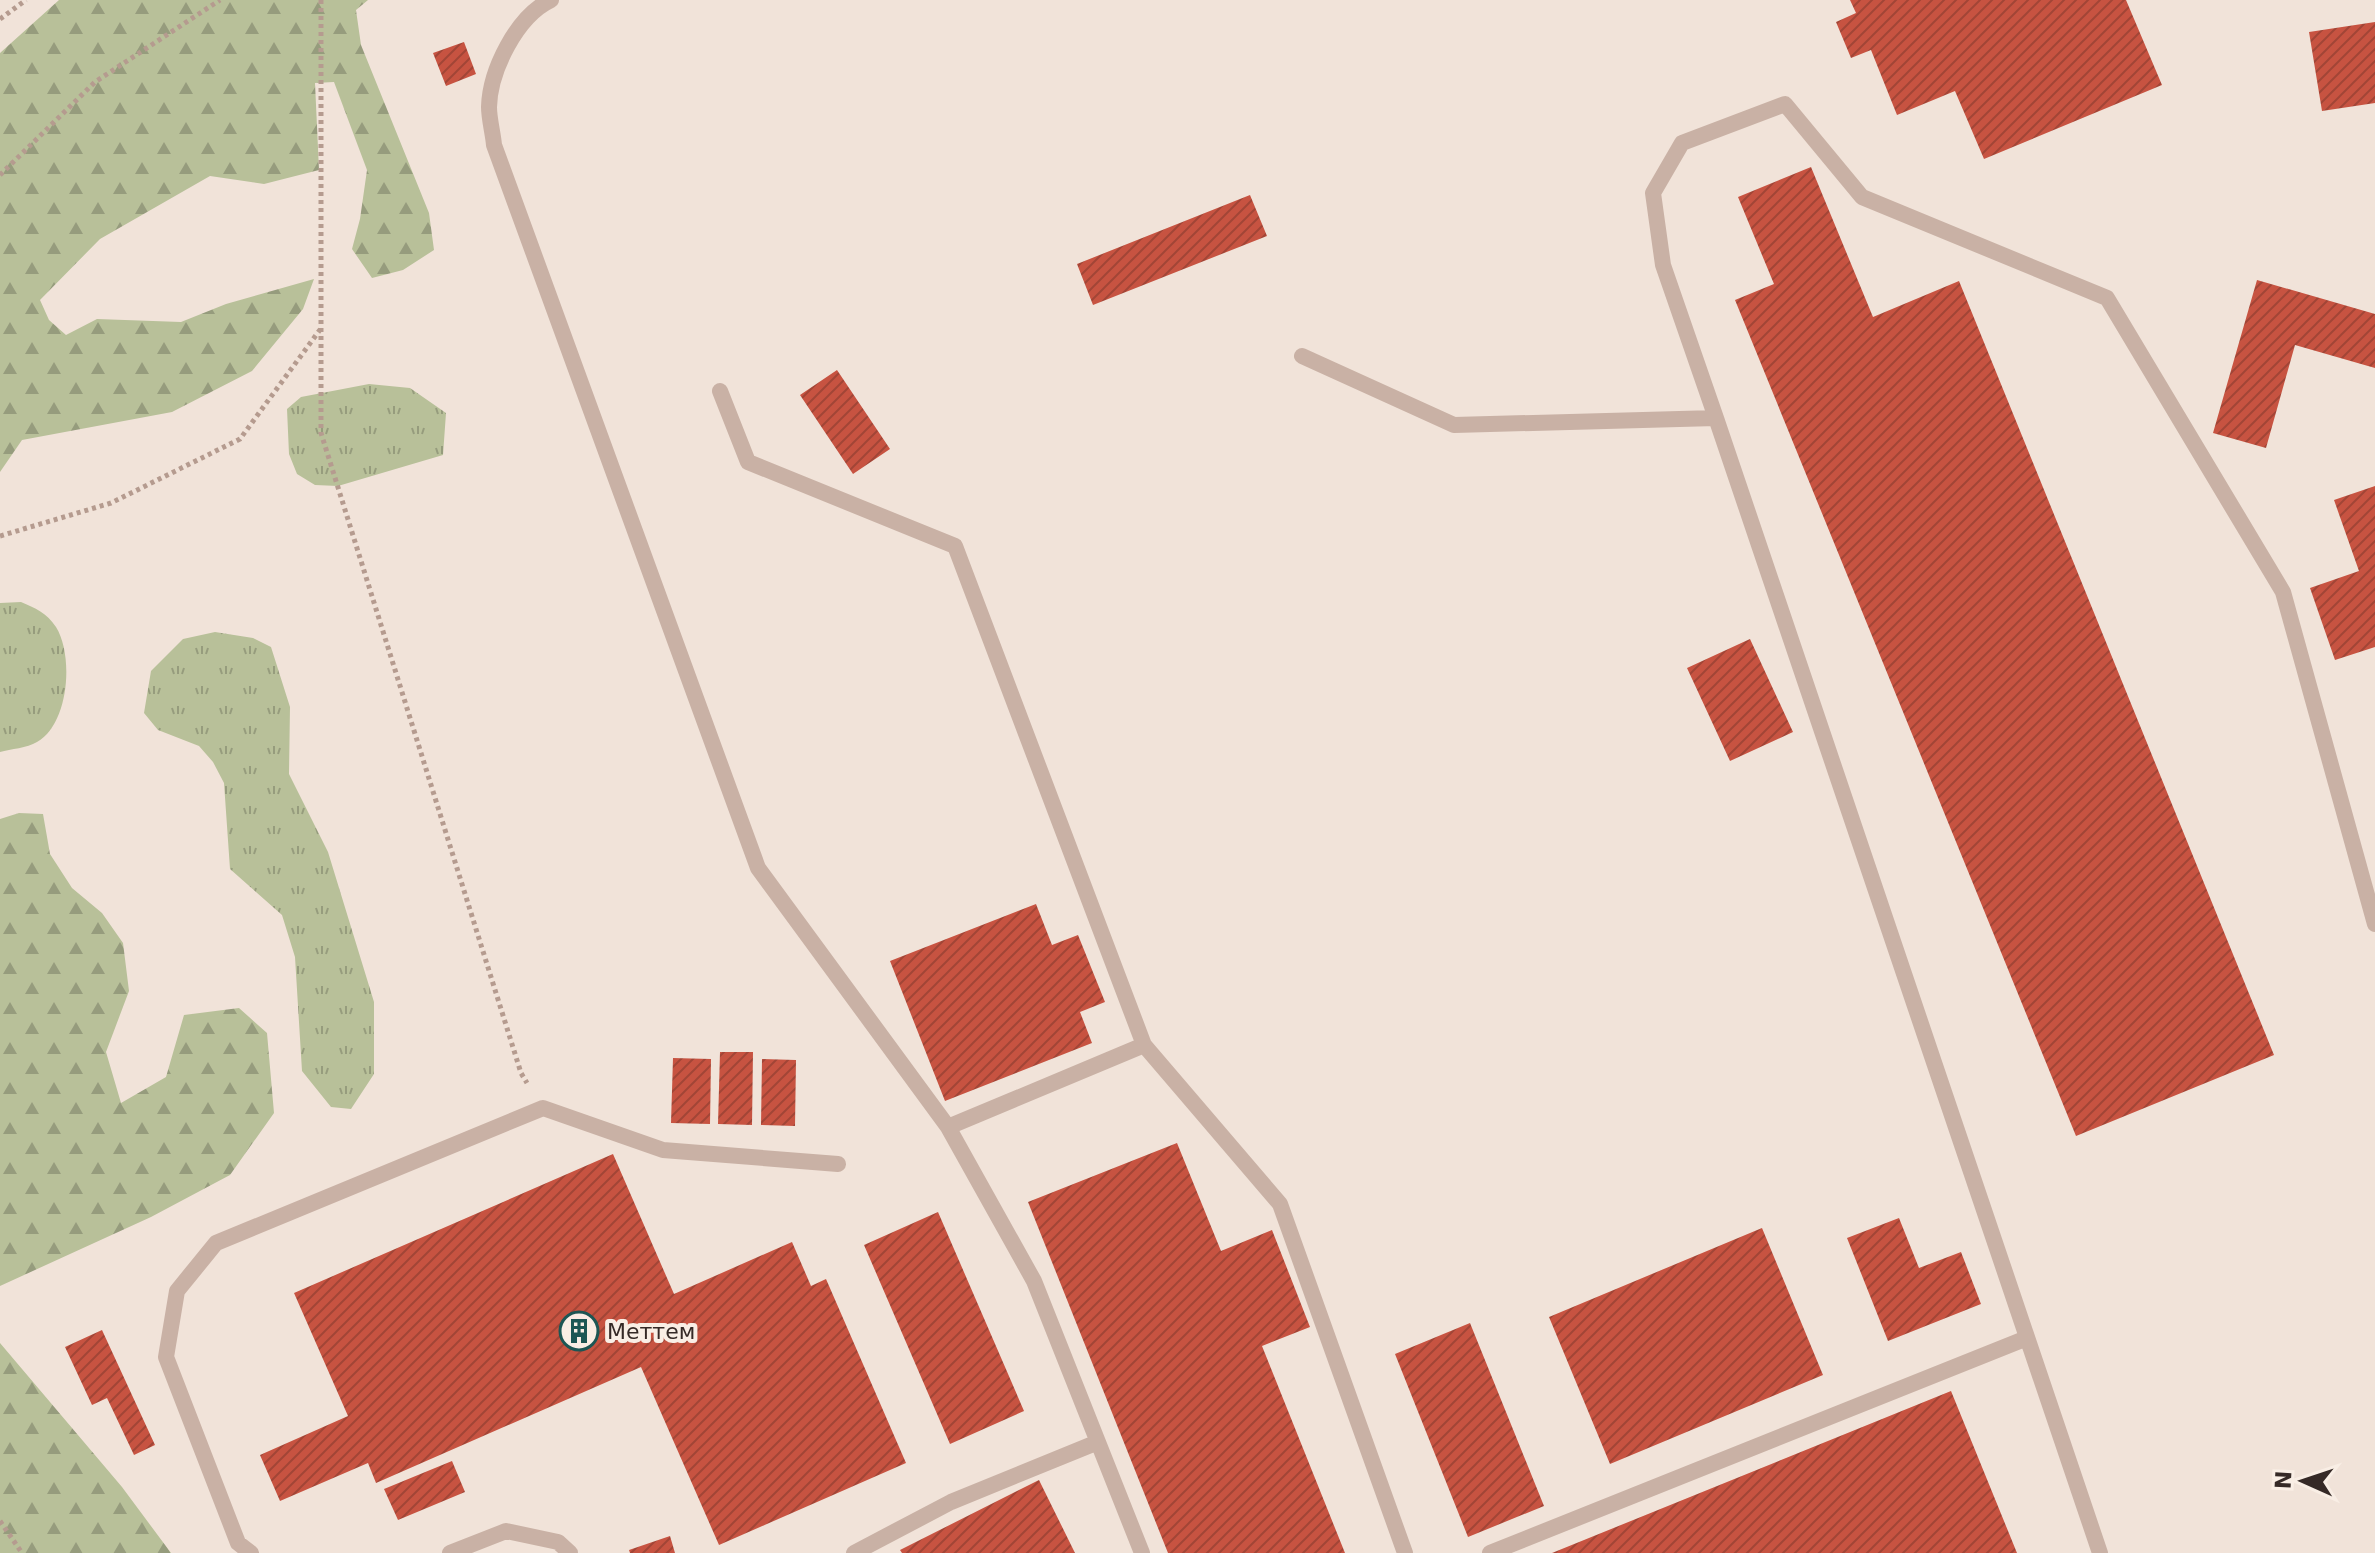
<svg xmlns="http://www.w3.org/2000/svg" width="2375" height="1553" viewBox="0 0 2375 1553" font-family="'DejaVu Sans',sans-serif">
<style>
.grass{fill:url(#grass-tufts)}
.forest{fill:url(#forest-firs)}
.building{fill:url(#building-hatch)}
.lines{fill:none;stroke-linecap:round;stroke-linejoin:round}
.path{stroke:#b59b8f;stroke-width:5;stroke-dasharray:4 4;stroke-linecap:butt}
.service{stroke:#c9b1a5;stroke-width:16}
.labels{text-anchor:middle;stroke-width:8;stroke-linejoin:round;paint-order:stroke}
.poi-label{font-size:22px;fill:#352926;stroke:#f9eee5;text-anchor:start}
</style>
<defs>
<pattern id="grass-tufts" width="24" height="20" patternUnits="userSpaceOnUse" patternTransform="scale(2)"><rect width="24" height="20" fill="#b8c099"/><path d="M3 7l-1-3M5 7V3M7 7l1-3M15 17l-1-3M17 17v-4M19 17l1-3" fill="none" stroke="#969c7d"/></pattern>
<pattern id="forest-firs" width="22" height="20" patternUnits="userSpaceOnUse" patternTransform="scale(2)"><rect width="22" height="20" fill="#b8c099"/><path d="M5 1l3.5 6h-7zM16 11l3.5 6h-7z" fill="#969c7d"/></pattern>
<pattern id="building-hatch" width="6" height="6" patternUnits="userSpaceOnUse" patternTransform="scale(2)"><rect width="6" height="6" fill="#c75341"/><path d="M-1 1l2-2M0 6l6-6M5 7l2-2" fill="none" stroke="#a24536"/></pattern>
</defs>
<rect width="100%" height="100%" fill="#f1e3d9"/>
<path class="grass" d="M369 384 410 388 446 413 443 455 338 486 315 485 297 474 289 454 287 409 301 397Z
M21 602C35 608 47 613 56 627 74 656 69 724 37 742 27 748 11 749 0 752V603Z
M215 632 253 638 271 647 290 707 289 774 328 852 374 1002V1074L351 1109 331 1107 302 1071 295 957 282 915 230 869 224 783 213 762 199 746 158 730 144 713 151 671 183 639Z"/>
<path class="forest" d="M59 0H368L356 10 361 45 429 213 434 250 403 270 372 278 352 249 360 219 367 170 334 82 315 83 319 170 264 184 210 176 100 239 40 300 49 320 66 335 97 319 181 322 226 304 314 279 303 309 252 371 172 412 22 440 0 472V53Z
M19 813 43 814 50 854 72 888 102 913 123 943 129 991 106 1052 121 1103 166 1077 184 1015 239 1008 267 1033 274 1113 230 1175 151 1217 0 1286V819Z
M0 1343 122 1487 171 1553H0Z"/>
<path class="building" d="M1850 0H2126L2162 85 1984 159 1955 91 1897 115 1871 50 1851 58 1836 22 1856 13Z
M2375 22V103L2322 111 2309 32Z
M464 42 476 74 446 86 433 53Z
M1811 167 1873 317 1959 281 2274 1055 2076 1136 1735 300 1774 284 1738 197Z
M1250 195 1267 236 1093 305 1077 264Z
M2257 280 2375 314V368L2295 345 2266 448 2213 433Z
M837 370 890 449 853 474 800 395Z
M2375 486V647L2335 660 2310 588 2359 571 2334 500Z
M1750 639 1793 732 1730 761 1687 668Z
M1036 904 1052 945 1078 935 1105 1002 1080 1012 1092 1043 945 1101 890 961Z
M720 1052H753L752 1125 718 1124Z
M673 1058 711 1059 710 1124 671 1123Z
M762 1059 796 1060 795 1126 761 1125Z
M1177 1143 1221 1251 1272 1230 1310 1327 1262 1346 1345 1553H1168L1028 1202Z
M613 1154 674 1294 792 1242 811 1286 826 1279 906 1463 719 1545 641 1367 376 1483 368 1463 280 1501 260 1455 348 1416 294 1293Z
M938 1212 1024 1411 950 1444 864 1245Z
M1899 1218 1919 1268 1961 1252 1981 1304 1888 1341 1847 1238Z
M1762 1228 1823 1375 1610 1464 1549 1317Z
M1470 1323 1544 1506 1468 1537 1395 1354Z
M102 1330 155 1445 134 1455 107 1398 92 1405 65 1347Z
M1951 1391 2017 1553H1552Z
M452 1461 465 1492 398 1520 384 1489Z
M1039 1480 1075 1553H902L900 1550Z
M670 1536 675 1553H630L629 1550Z"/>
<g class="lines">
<path class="path" d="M321 0V433L521 1073 527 1083
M0 19 26 0
M0 175 95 82 220 0
M0 536 111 503 240 439 322 327
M0 1521 22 1553"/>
<path class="service" d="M551 0C517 16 490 70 489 107 489 119 493 133 494 145L758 868 948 1127 1144 1045
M1302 356 1454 425 1716 418 2100 1553
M720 391 748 462 955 546 1144 1045 1280 1204 1405 1553
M1716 418 1663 265 1653 193 1682 143 1785 104 1862 197 2107 298 2283 592 2375 924
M948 1127 1034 1281 1142 1553
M251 1553 238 1543 166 1357 177 1291 216 1243 543 1108 663 1150 838 1164
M450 1553 506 1531 558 1542 570 1553
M854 1553 951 1502 1098 1442
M1490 1553 2027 1338"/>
</g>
<defs>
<symbol id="building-ring" viewBox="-11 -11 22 22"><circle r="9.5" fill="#f9eee5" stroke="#1c5654" stroke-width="1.5"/><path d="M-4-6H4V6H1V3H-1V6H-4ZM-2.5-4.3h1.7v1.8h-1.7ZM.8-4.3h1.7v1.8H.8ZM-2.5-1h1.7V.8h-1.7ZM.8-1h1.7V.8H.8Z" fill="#1c5654"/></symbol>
</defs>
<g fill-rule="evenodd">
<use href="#building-ring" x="557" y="1309" width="44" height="44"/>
</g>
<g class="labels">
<g class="poi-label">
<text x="607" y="1339">Меттем</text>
</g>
</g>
<g transform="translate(2303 1481) rotate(273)" stroke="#f9eee5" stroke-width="6" paint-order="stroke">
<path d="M0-6L14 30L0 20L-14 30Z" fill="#352926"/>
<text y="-12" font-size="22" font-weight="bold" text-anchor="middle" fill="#352926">N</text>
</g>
</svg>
